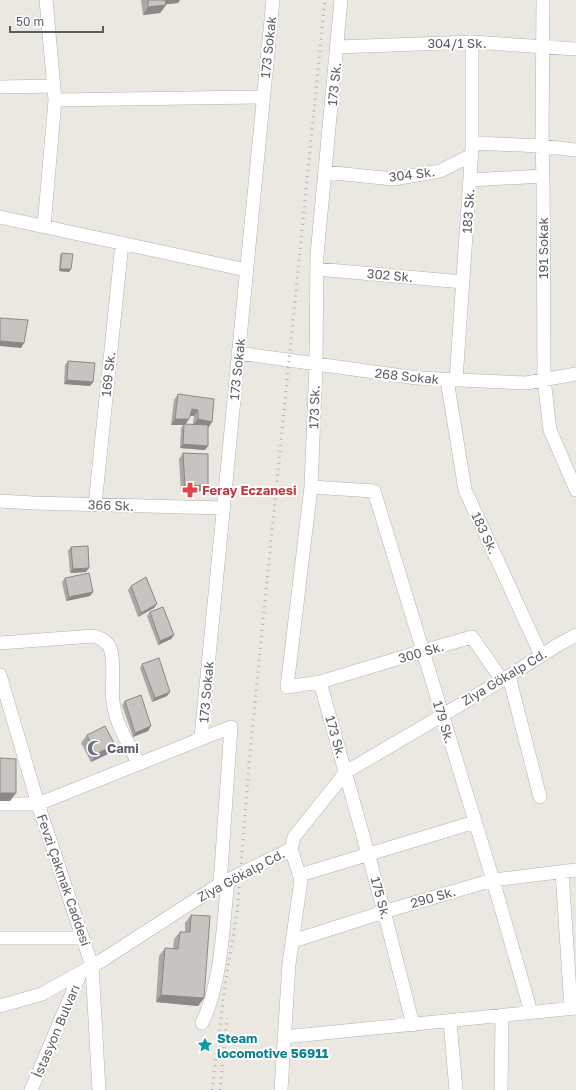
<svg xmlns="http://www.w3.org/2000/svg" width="576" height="1090" viewBox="0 0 576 1090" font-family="'Golos Text',sans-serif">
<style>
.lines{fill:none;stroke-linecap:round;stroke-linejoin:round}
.minor-casing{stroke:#b0b3b6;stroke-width:14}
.minor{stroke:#fff;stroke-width:13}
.rail{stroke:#b0b1b1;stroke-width:3;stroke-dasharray:1 5;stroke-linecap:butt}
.wall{fill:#aba8a4;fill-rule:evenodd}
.shaded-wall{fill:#8b8886}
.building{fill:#c7c3bf;stroke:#8b8886}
.labels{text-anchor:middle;stroke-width:4;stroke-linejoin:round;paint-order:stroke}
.street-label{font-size:13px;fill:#5b5e61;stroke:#fff}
.health-label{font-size:13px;font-weight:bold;fill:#be3a42;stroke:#fff;text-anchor:start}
.worship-label{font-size:13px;font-weight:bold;fill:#5b616d;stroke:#fff;text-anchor:start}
.culture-label{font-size:13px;font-weight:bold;fill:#0d838f;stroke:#fff;text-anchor:start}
</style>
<rect width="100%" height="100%" fill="#ebe8e2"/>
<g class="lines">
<defs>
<path id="minor" d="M341 0 317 255 316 364 311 487 287 687 320 682 384 911 413 1025
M543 0 542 146 543 176 544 379 550 430 576 490
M337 47 472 42 576 49
M0 87 54 86
M55 100 263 97
M472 143 542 146 576 150
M325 172 393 179 440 171 472 155
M470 180 543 176
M0 217 246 270
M44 226 55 100 46 0
M317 269 463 282
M238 353 417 378 526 383 576 374
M447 380 465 490 541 655
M456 380 472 148V42
M311 487 374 491 493 880 531 1012
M0 501 33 503 223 508
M95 505 122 243
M0 643 93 636C101 638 109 642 111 651 115 665 111 686 113 701 115 723 128 743 139 764
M0 675 38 804 92 966 99 1090
M509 676 540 797
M320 682 423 651 472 637 502 680
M201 738 273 0
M0 804H38L231 727 220 884
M562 872 571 1008
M300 875 475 822
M0 938H83
M293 941 390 910 493 880 576 870
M0 1006 42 994 101 961 220 884 291 849 294 837 346 772 509 676 556 646 576 635
M450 1021 456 1090
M202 1023C222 982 223 924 228 880
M284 1037 576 1008
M31 1090 81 972
M281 1090 289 964 301 880 291 849
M501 1090 502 1015"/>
</defs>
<use href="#minor" class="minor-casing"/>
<use href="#minor" class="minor"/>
<path class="rail" d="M212 1090 225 985 237 913 251 742 325 0
M220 1090 227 1018"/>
</g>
<path class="wall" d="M141 0H180L178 3 166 4V5L160 13 143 15Z
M62 253 69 272 59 271 60 255Z
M68 361 93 382 90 386 64 384 65 365Z
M178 394 212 422 208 428V446L205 450 180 448 181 428 183 425H171L174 400ZM190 416H194L193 424H185Z
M183 453 208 485 204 491 181 492 179 459Z
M71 547 86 572 70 573 68 551Z
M65 578 93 592 90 596 66 601 62 582Z
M131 586 157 604 154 608 138 617 128 590Z
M150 612 174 635 171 639 158 645 147 616Z
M142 664 167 696 152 702 140 668Z
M125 701 151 726 148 731 133 737 122 705Z
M87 735 115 745 110 753 91 762 81 743Z
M191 915 204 998 198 1006 156 1002 159 956 165 948 173 949 174 939 180 932H185V923Z"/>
<path class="shaded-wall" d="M163 0H180L178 3 159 5Z
M166 5 160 13 143 15 148 7Z
M60 269H71L69 272 59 271Z
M0 341 24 343 21 348 0 346Z
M67 380 93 382 90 386 64 384Z
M192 409 198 410 194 416 188 415Z
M175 419H189L185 425 184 424 183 425H171Z
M198 419 212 422 208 428 193 425Z
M183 444 208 446 205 450 180 448Z
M208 485 204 491 181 492 185 486Z
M89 568 86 572 70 573 73 569Z
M93 592 90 596 66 601 69 597Z
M157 604 154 608 138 617 141 613Z
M174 635 171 639 158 645 160 641Z
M170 692 167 696 152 702 155 698Z
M151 726 148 731 133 737 135 733Z
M115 745 110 753 91 762 96 754Z
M0 793H16L10 801H0Z
M161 995 204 998 198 1006 156 1002Z"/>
<path class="building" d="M148 0H165L166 5 148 7Z
M62 253 73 254 71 269H60Z
M0 318 28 320 24 343 0 341Z
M68 361 95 363 93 382 67 380Z
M178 394 214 399 212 422 198 419V410L192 409 189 419H175Z
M184 424 208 425V446L183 444Z
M183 453 208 454V485L185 486Z
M88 546 89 568 73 569 71 547Z
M89 573 93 592 69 597 65 578Z
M146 577 157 604 141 613 131 586Z
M163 607 174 635 160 641 150 612Z
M159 658 170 692 155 698 142 664Z
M141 695 151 726 135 733 125 701Z
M105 726 115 745 96 754 87 735Z
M0 758 16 759V793H0Z
M191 915 210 916 204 998 161 995 165 948 178 949 180 932H190Z"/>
<defs>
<symbol id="pharmacy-bare" viewBox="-9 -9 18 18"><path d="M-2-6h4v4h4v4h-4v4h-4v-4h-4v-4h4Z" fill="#e0444e" stroke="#fff" stroke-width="2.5" paint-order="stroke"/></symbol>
<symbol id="mosque-bare" viewBox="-9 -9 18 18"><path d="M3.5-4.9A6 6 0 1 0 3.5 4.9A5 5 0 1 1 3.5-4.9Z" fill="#6b7280" stroke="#fff" stroke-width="2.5" paint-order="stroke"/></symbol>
<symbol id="sight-bare" viewBox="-9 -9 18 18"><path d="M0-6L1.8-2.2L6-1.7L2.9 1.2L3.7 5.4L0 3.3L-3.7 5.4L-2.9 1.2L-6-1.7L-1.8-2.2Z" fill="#0f9aa8" stroke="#fff" stroke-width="2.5" paint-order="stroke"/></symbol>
</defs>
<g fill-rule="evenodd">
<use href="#pharmacy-bare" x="179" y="479" width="22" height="22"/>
<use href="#mosque-bare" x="84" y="737" width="22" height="22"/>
<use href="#sight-bare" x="194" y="1034" width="22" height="22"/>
</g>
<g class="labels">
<g class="street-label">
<text x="457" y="48">304/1 Sk.</text>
<text transform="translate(268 47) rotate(-84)" y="5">173 Sokak</text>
<text transform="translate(334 84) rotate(-84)" y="5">173 Sk.</text>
<text transform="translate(412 174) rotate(-7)" y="5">304 Sk.</text>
<text transform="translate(468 211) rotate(-86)" y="5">183 Sk.</text>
<text transform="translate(543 248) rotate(-90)" y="5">191 Sokak</text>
<text transform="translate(390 275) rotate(5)" y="5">302 Sk.</text>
<text transform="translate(237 369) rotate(-84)" y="5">173 Sokak</text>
<text transform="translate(108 374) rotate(-84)" y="5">169 Sk.</text>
<text transform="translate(407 376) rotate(6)" y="5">268 Sokak</text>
<text transform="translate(314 407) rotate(-88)" y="5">173 Sk.</text>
<text transform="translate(111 505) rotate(2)" y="5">366 Sk.</text>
<text transform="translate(485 533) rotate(65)" y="5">183 Sk.</text>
<text transform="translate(421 652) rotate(-16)" y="5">300 Sk.</text>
<text transform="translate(504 677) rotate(-31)" y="5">Ziya Gökalp Cd.</text>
<text transform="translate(206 692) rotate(-85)" y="5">173 Sokak</text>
<text transform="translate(444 722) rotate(73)" y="5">179 Sk.</text>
<text transform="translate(336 737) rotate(74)" y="5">173 Sk.</text>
<text transform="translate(241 875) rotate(-28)" y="5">Ziya Gökalp Cd.</text>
<text transform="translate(64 880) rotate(71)" y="5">Fevzi Çakmak Caddesi</text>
<text transform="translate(433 897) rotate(-16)" y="5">290 Sk.</text>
<text transform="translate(381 898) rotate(75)" y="5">175 Sk.</text>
<text transform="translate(56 1031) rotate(-67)" y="5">İstasyon Bulvarı</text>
</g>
<g class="health-label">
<text x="202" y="495">Feray Eczanesi</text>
</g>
<g class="worship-label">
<text x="107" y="753">Cami</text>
</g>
<g class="culture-label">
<text x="217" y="1043">Steam<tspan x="217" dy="15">locomotive 56911</tspan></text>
</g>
</g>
<path d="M10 26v6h93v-6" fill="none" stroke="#5b5e61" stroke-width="2"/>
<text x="16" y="26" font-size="12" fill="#5b5e61" stroke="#ffffff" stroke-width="3" paint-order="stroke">50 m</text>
</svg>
